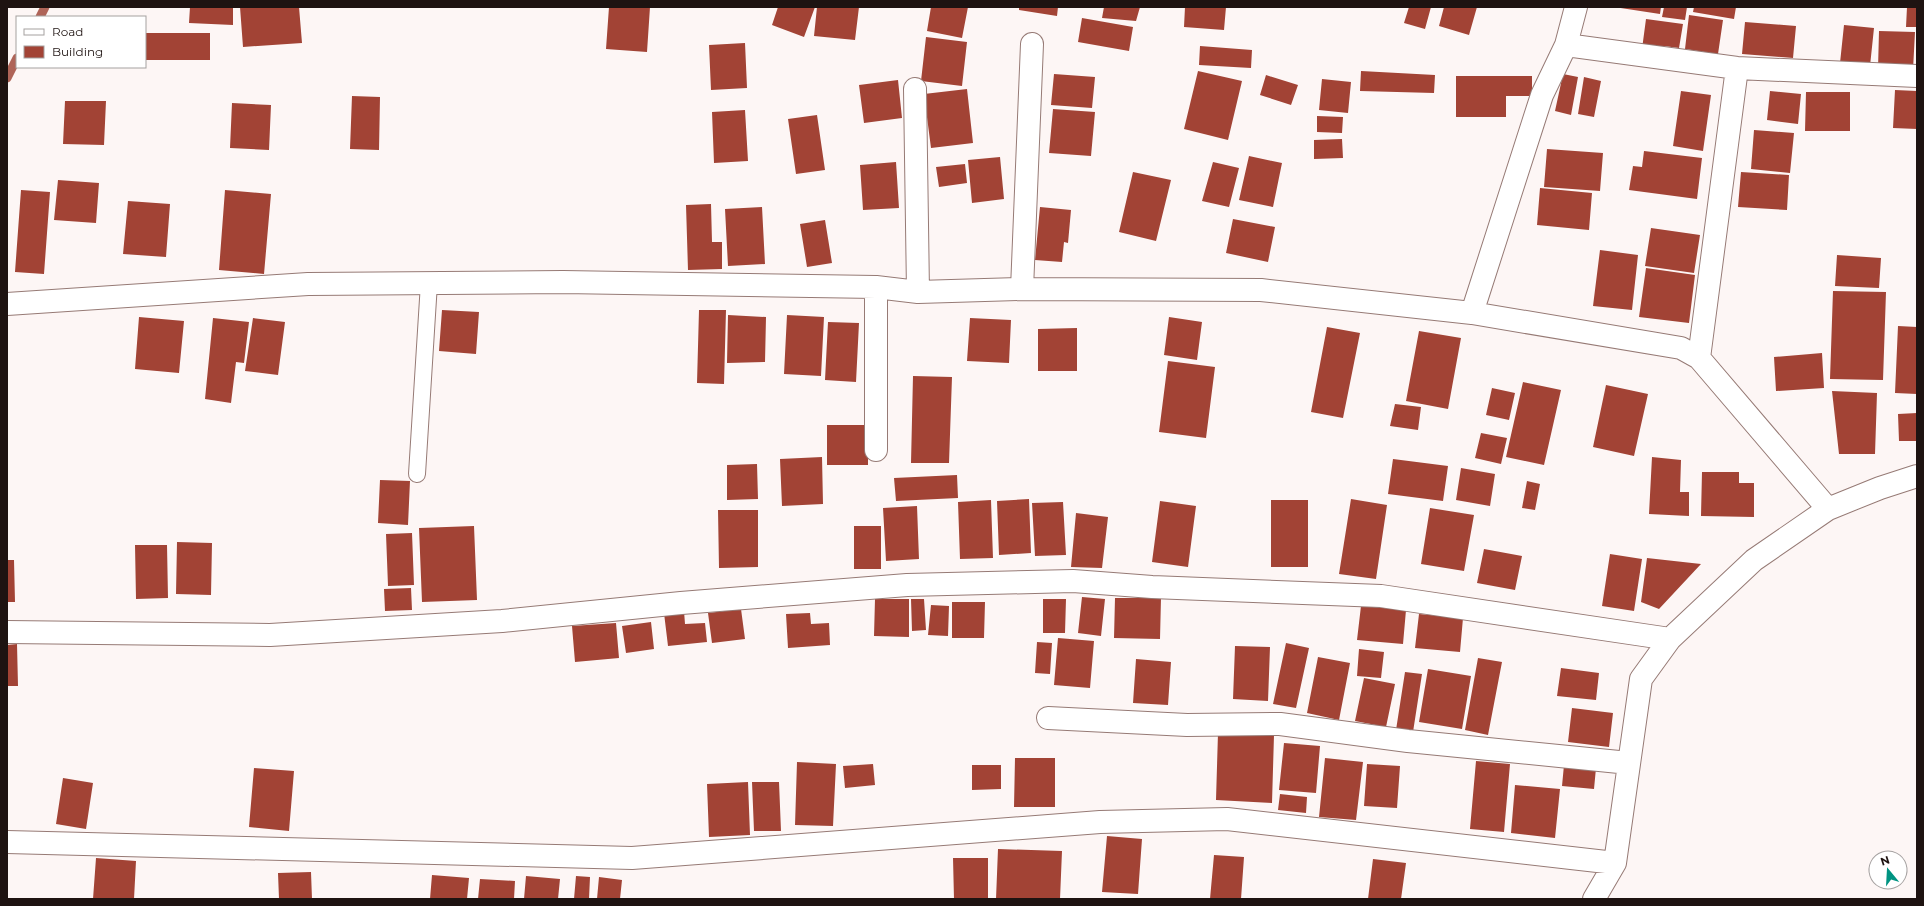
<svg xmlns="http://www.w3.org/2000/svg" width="1924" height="906" viewBox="0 0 1924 906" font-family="Montserrat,sans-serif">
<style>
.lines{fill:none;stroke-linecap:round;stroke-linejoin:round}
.stream{stroke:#af6458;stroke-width:9}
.building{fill:#a24335}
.lane-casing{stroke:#967a75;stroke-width:18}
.street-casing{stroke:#967a75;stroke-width:24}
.lane{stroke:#fff;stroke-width:16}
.street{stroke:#fff;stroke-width:22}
</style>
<rect width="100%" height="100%" fill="#fdf6f5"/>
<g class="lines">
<path class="stream" d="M40 17 45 7
M7 78 17 58"/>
</g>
<path class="building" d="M190 7H233V25L189 23Z
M240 7H299L302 43 243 47Z
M609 7H650L647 52 606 49Z
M778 7H815L804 37 772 25Z
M817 7H859L855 40 814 36Z
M931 7H968L962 38 927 31Z
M1019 7H1058L1057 16 1019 10Z
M1104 7H1140L1136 21 1102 18Z
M1185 7H1226L1224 30 1184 27Z
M1409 7H1431L1425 29 1404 23Z
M1444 7H1477L1469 35 1439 26Z
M1614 7H1661L1660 14Z
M1664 7H1687L1685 20 1662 17Z
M1694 7H1736L1734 19 1693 12Z
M1907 7H1917V27H1906Z
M1689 15 1723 20 1718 54 1685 49Z
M1082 18 1133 27 1129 51 1078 42Z
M1646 19 1683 24 1679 48 1664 46 1663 51 1642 49Z
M1745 22 1796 26 1793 58 1742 54Z
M1844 25 1874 28 1870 66 1840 63Z
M1879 31 1915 32 1913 70 1878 69Z
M145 33H210V60H145Z
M926 37 967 42 962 86 921 81Z
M745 43 747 88 711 90 709 45Z
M1200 46 1252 50 1251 68 1199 65Z
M1198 71 1242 81 1228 140 1184 129Z
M1361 71 1435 75 1434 93 1360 91Z
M1054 74 1095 77 1092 108 1051 105Z
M1563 74 1578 77 1571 115 1555 111Z
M1266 75 1298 85 1291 105 1260 95Z
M1456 76H1532V96H1506V117H1456Z
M1584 77 1601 81 1594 117 1578 114Z
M1322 79 1351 82 1348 113 1319 110Z
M898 80 902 118 864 123 859 85Z
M967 89 973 143 931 148 924 94Z
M1895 90 1917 91V129L1893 128Z
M1681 91 1711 95 1703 151 1673 146Z
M1770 91 1801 94 1798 124 1767 120Z
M1806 92H1850V131H1805Z
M352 96 380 97 379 150 350 149Z
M65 101H106L104 145 63 144Z
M232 103 271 105 269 150 230 148Z
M1053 109 1095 112 1091 156 1049 153Z
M745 110 748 161 714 163 712 112Z
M817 115 825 170 796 174 788 119Z
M1317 116 1343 117 1342 133 1317 132Z
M1754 130 1794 133 1790 173 1751 169Z
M1342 139 1343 158 1314 159V140Z
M1547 149 1603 153 1600 191 1544 187Z
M1644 151 1702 158 1697 199 1629 190 1633 166 1642 167Z
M1249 156 1282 163 1273 207 1239 200Z
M1000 157 1004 199 972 203 968 160Z
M896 162 899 208 863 210 860 165Z
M1213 162 1239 168 1229 207 1202 201Z
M965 164 967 183 939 187 936 167Z
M1133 172 1171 180 1156 241 1119 232Z
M1741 172 1789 175 1787 210 1738 207Z
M58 180 99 183 96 223 54 220Z
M1540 188 1592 193 1589 230 1537 225Z
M21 190 50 192 44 274 15 272Z
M225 190 271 194 264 274 219 270Z
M128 201 170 204 166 257 123 254Z
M711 204 712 242H722V269L688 270 686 205Z
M762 207 765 264 728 266 725 209Z
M1040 207 1071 210 1068 243 1064 242 1062 262 1035 260Z
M1233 219 1275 227 1268 262 1226 253Z
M825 220 832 263 807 267 800 224Z
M1651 228 1700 235 1694 273 1645 266Z
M1600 250 1638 255 1632 310 1593 306Z
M1837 255 1881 258 1879 288 1835 286Z
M1646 268 1695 275 1689 323 1639 317Z
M1833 291 1886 292 1883 380 1830 379Z
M442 310 479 312 476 354 439 351Z
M699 310H726L724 384 697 383Z
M728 315 766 317 765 362 727 363Z
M787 315 824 317 821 376 784 374Z
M139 317 184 321 179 373 135 369Z
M1169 317 1202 322 1197 360 1164 355Z
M213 318 249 322 244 363 236 362 231 403 205 399Z
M253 318 285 322 278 375 245 371Z
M970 318 1011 320 1009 363 967 361Z
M828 322 859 323 856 382 825 380Z
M1898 326 1917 327V394L1895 393Z
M1327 327 1360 333 1343 418 1311 412Z
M1077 328V371H1038V329Z
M1419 331 1461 338 1448 409 1406 401Z
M1822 353 1824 388 1776 391 1774 357Z
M1168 361 1215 367 1206 438 1159 432Z
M913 376 952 377 949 463H911Z
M1523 382 1561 390 1544 465 1506 457Z
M1606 385 1648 394 1634 456 1593 447Z
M1492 388 1515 393 1509 420 1486 415Z
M1832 391 1877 393 1875 454H1839Z
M1395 404 1421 407 1418 430 1390 426Z
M1917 413V441H1899L1898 414Z
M827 425H868V465H827Z
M1481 433 1507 438 1501 464 1475 458Z
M822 457 823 504 782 506 780 459Z
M1652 457 1681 460 1680 492H1689V516L1649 514Z
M1393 459 1448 466 1443 501 1388 494Z
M757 464 758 499 727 500V465Z
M1461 468 1495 474 1490 506 1456 500Z
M1702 472H1739V483H1754V517L1701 516Z
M957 475 958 498 896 501 894 478Z
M380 480 410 481 408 525 378 523Z
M1527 481 1540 484 1535 510 1522 508Z
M1029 499 1031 553 999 555 997 501Z
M1351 499 1387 505 1376 579 1339 574Z
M991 500 993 558 960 559 958 502Z
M1271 500H1308V567H1271Z
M1160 501 1196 506 1188 567 1152 562Z
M1063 502 1066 555 1035 556 1032 503Z
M917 506 919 559 886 561 883 508Z
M1430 508 1474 515 1464 571 1421 564Z
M718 510H758V567L719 568Z
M1076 513 1108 517 1102 568 1071 567Z
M474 526 477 600 422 602 419 528Z
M854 526H881V569H854Z
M412 533 414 585 388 586 386 534Z
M177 542 212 543 211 595 176 594Z
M135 545H167L168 598 136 599Z
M1484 549 1522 556 1515 590 1477 583Z
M1610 554 1642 559 1634 611 1602 606Z
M1647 558 1701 564 1659 609 1641 602Z
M7 560H14L15 602H7Z
M411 588 412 610 385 611 384 589Z
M1082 597 1105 599 1101 636 1078 633Z
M1115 598H1161L1160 639 1114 638Z
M875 599H909V637L874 636Z
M911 599H924L926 630 912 631Z
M1043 599H1066L1065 633H1043Z
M952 602H985L984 638H952Z
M931 605 949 606 948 636 928 635Z
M1361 606 1406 610 1403 644 1357 640Z
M741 609 745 639 712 643 708 613Z
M684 611 685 624 705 623 707 642 668 646 664 613Z
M810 613 811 624 829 623 830 645 788 648 786 614Z
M1419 614 1463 618 1460 652 1415 648Z
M651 622 654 649 626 653 622 626Z
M616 623 619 658 575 662 572 626Z
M1058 638 1094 641 1090 688 1054 685Z
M1037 642 1052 643 1050 674 1035 673Z
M1286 643 1309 648 1296 708 1273 704Z
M17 644 18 686H7V645Z
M1235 646 1270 647 1268 701 1233 699Z
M1359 649 1384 652 1381 678 1357 676Z
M1318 657 1350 663 1339 720 1307 713Z
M1478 658 1502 662 1488 735 1465 730Z
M1136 659 1171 662 1168 705 1133 703Z
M1561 668 1599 673 1596 700 1557 696Z
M1428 669 1471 676 1462 729 1419 722Z
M1405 672 1422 674 1413 732 1396 730Z
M1364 678 1395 684 1386 727 1355 721Z
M1572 708 1613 713 1609 747 1568 742Z
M1218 733 1274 735 1272 803 1216 800Z
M1284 743 1320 746 1316 793 1279 790Z
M1015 758H1055V807H1014Z
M1325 758 1363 762 1356 820 1319 817Z
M1476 761 1510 764 1504 832 1470 829Z
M797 762 836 764 833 826 795 825Z
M873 764 875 785 845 788 843 766Z
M1367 764 1400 766 1397 808 1364 806Z
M972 765H1001V789L972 790Z
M1564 765 1596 768 1594 789 1562 786Z
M254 768 294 771 289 831 249 827Z
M63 778 93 783 86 829 56 824Z
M748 782 750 835 709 837 707 784Z
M752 782H779L781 831H754Z
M1515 785 1560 789 1555 838 1511 833Z
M1280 794 1307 797 1306 813 1278 810Z
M1107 836 1142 839 1138 894 1102 892Z
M998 849 1062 851 1060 899H996Z
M1214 855 1244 857 1241 899H1210Z
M96 858 136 861 134 899H93Z
M953 858H988V899H954Z
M1373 859 1406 863 1401 899H1368Z
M311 872 312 899H279L278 873Z
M432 875 469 878 467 899H430Z
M526 876 560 879 558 899H524Z
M576 876 590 877 589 899H574Z
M599 877 622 880 620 899H597Z
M480 879 515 881 514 899H478Z"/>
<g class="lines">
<defs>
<path id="lane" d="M417 474 429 283"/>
<path id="street" d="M1566 45 1737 68 1917 76
M915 89 918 292
M1022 289 1032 44
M7 304 308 284 563 282 876 287 918 292 1022 289 1261 290 1472 313 1681 348 1699 358 1828 509
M1472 313 1542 95 1566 45 1576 7
M1699 358 1737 68
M876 450V287
M7 632 270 635 502 621 681 603 907 585 1073 581 1152 587 1381 596 1670 639
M1048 718 1187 725 1280 724 1408 741 1629 763
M7 842 632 858 1100 822 1227 819 1615 863
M1594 899 1615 863 1641 679 1670 639 1754 560 1828 509 1880 488 1917 476"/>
</defs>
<use href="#lane" class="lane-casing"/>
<use href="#street" class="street-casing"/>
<use href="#lane" class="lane"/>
<use href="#street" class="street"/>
</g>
<rect width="1924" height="906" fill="none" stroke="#1e1311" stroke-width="16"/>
<rect x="16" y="16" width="130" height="52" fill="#ffffff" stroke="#a5a1a0"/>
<rect x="24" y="29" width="20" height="6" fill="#ffffff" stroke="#a5a1a0"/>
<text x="52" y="36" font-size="12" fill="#1e1311">Road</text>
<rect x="24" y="46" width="20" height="12" fill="#a24335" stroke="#a5a1a0"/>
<text x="52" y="56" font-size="12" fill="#1e1311">Building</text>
<g transform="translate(1888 870) rotate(342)"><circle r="19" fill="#ffffff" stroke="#a5a1a0"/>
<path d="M0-3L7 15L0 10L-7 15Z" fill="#009482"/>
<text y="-6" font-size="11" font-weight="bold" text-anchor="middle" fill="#1e1311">N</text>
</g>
</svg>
